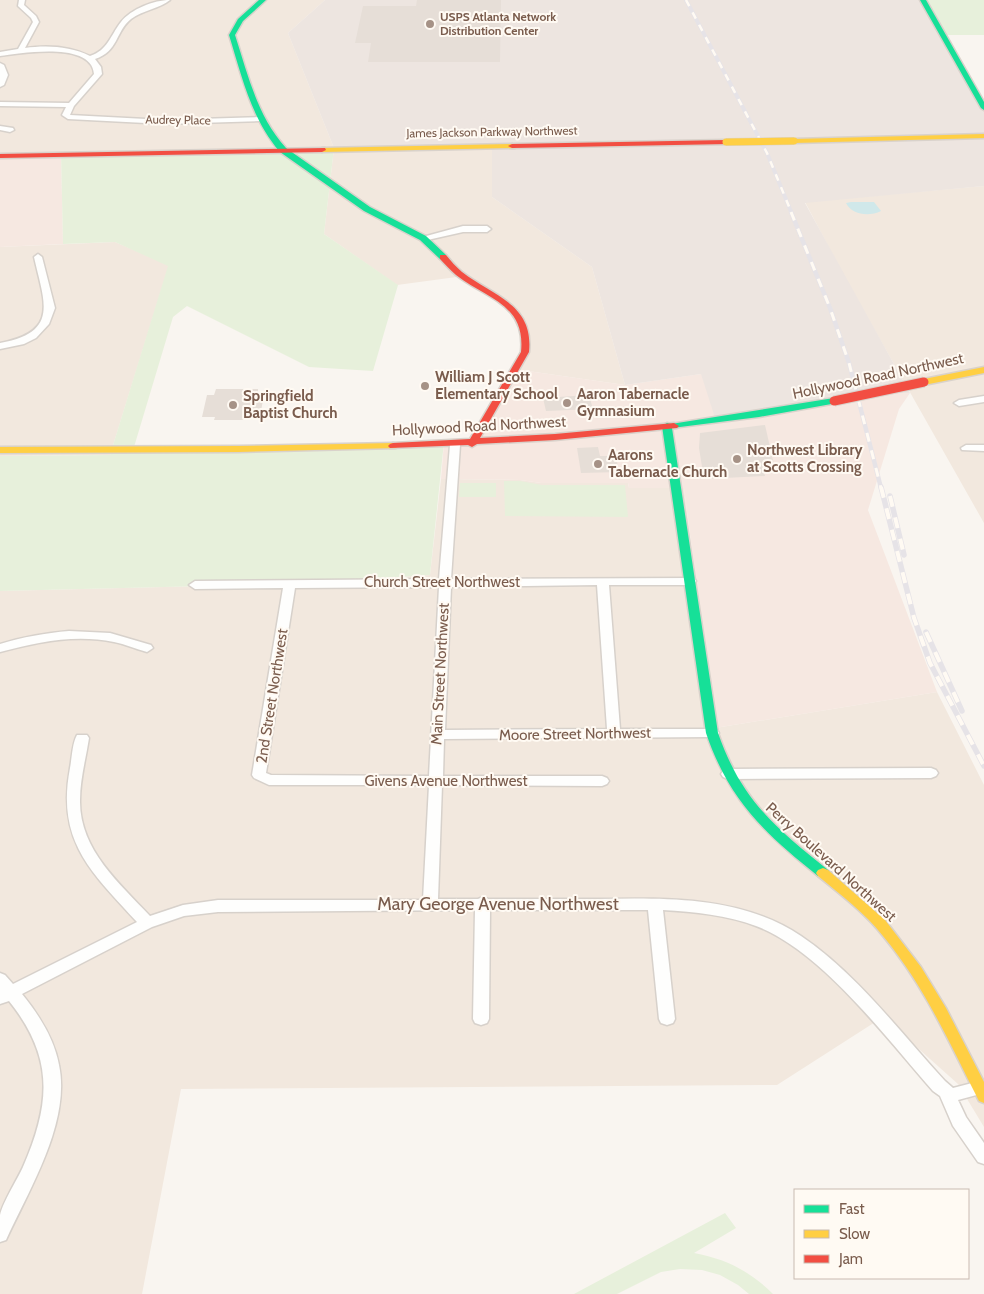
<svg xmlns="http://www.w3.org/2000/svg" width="984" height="1294" viewBox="0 0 984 1294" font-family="Cabin,sans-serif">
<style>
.residential{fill:#f2e8de}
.commercial{fill:#f6e8e1}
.industrial{fill:#ede5e0}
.green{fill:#e7f0db}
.water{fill:#d0e8ea}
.building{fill:#e6ded7}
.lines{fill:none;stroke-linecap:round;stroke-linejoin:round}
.street-casing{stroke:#d7d1cb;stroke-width:3}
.fast-casing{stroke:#d9d2cb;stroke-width:3}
.slow-casing{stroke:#d9d2cb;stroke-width:3}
.jam-casing{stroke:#d9d2cb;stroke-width:3}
.street{fill:#fefefd;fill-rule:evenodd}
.fast{fill:#16e098;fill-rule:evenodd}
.slow{fill:#ffcf43;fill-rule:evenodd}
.jam{fill:#f24e42;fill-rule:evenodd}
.rail-far2-casing{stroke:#e6e3e7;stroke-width:4}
.rail-far1-casing{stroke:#e6e3e7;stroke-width:4.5}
.rail-casing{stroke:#e6e3e7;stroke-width:5.5}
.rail-far2{stroke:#fffaf3;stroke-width:2.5;stroke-dasharray:7;stroke-linecap:butt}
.rail-far1{stroke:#fffaf3;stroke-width:3;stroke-dasharray:9;stroke-linecap:butt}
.rail{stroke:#fffaf3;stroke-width:4;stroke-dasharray:11;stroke-linecap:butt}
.slow-bridge-casing{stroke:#d9d2cb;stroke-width:8;stroke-linecap:butt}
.jam-bridge-casing{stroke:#d9d2cb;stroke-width:11;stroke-linecap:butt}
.slow-bridge{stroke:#ffcf43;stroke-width:7}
.jam-bridge{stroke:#f24e42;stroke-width:9}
.poi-dot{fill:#a69286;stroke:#fffaf3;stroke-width:2}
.labels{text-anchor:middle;stroke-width:4;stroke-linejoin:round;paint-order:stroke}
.far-poi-label{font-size:12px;font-weight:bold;fill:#7a5c4d;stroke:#fffaf3;text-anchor:start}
.far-street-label{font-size:12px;fill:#7a5c4d;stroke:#fffaf3}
.street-label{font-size:15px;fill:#7a5c4d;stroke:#fffaf3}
.poi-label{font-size:15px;font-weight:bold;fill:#7a5c4d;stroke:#fffaf3;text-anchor:start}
.near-street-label{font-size:18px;fill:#7a5c4d;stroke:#fffaf3}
</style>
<rect width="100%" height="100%" fill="#f9f5f0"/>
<path class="residential" d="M0 0H325L288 33 334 148 492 146V197L592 267 625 385 514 369 524 349 517 312 464 276 397 285 324 234 334 148 0 154Z
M984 186V523L843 274 805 202Z
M115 242 169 265 110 455 0 456V247Z
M441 479 520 480 541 483H628L629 488H684L715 728 937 692 984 785V1127L958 1084 883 1017 777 1085 181 1089 142 1294H0V591L284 584 430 575Z"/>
<path class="commercial" d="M61 153 63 244 0 247V154Z
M514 369 625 385 701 374 890 393H910L899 409 868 510 937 692 715 728 684 488H629L628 483H541L520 480 441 479 444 442H466Z"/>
<path class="industrial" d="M325 0H925L984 106V186L805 203 910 393H890L716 421 701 374 625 385 592 267 492 197V146L334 148 288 33Z"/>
<path class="green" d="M925 0H984V35H944Z
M334 148 324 234 398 285 373 371 309 367 187 306 173 317 134 447 444 442 430 575 284 584 0 591V456L110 455 168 266 115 242 63 244 61 153Z
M504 481H520L542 485H625L628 517 505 516Z
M460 483H496V497H459Z
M725 1213 736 1228 694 1253C726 1259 750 1271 773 1294H749L738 1285 720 1275 702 1270 680 1269 661 1272 617 1294H574Z"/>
<path class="water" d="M851 202H874L881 211C869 217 852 215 846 203Z"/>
<path class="building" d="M417 0H501L500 62H368L371 43H355L363 6H416Z
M216 389H258V395H264L260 416H249L248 420H214L215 417H202L207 395H214Z
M589 395 593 409 546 411 543 398Z
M765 425 775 469H763L765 476 704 479 699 448 700 433Z
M598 447 600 456H616L619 472 581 473 577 448Z"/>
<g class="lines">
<defs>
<path id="street" d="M19 0H25L24 5 36 16 39 22 25 48C46 45 70 46 90 56 108 50 110 36 121 22 131 9 154 0 170 0 159 9 143 10 131 19 115 32 119 51 95 59L101 67 102 74 74 106 70 115 165 120 260 117 264 119 260 121 165 124 68 119 62 115 66 107 0 106V102L69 103 94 74C92 41 21 53 0 56V52L18 49 33 22 31 18 18 6Z
M0 63 4 65 8 75 4 85 0 87Z
M0 126 13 128 14 130 10 132 0 130Z
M463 226H487L491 229 487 232H463L423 241 419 238Z
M38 254 42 257 55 308 49 324 36 338 24 344 0 349V343C60 332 44 302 34 257Z
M984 396V402L959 406 954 403 959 400Z
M455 442 460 445 451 579 694 578 696 581 694 584 690 585H609L620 729H712L717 730 719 733 717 736 712 737 444 739 443 776H602L607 778 609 781 607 784 602 786 442 785 438 899H478L483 897 488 899C525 899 562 899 598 899 666 898 742 896 801 936 856 973 900 1032 945 1081L953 1088 980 1081 984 1083V1093L958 1100 966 1117 984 1143V1164L978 1162 953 1126 940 1096 933 1091C887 1039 822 951 756 926 727 915 695 912 663 910L675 1019 673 1023 667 1025 661 1023 659 1019 648 910H490L489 1019 487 1023 481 1025 475 1023 473 1019 475 910 218 912 184 916 152 927 22 994C39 1015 54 1038 59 1065 71 1122 29 1190 6 1240L0 1242C0 1234 0 1223 0 1215 3 1202 17 1180 23 1167 51 1103 54 1057 9 1001L0 1004V973L5 975 13 984 137 922C91 872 56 841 70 768 72 758 72 744 77 735H87L89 738C86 758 80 779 80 800 79 849 119 883 150 916L183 905 218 900H423L429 785H269L254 778 252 775 283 588 195 589 189 585 195 581 439 579 450 445ZM597 585 607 729 445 730 451 587ZM439 587 429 776 271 775 266 773 295 588Z
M966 445H984V451L962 450 961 448Z
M69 631 110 633 151 645 153 648 147 652C136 649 125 644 114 642 75 634 38 642 0 652V644C23 637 45 633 69 631Z
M931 768 936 770 938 773 936 776 931 778 728 779 723 777 721 774 723 771 728 769Z"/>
<path id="fast" d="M259 0H266L243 21 235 35C248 75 257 116 286 148L370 207 426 236 446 255V259H440L420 240 364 211 280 152C251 118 242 77 229 35L238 19Z
M920 0H926L984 102V110L981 108Z
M834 398 837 399V403L759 417 672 428 718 733C741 799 774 827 828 870L830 873 828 876H818C764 833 729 800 706 733L662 426 667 423 671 424Z"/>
<path id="slow" d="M984 134V138L794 143 790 141 794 139Z
M512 144 516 146 515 148 322 152 318 150 322 148Z
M984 367V373L924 385 919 382 924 379Z
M393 443 396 444 398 446 396 448 238 452 0 453V447L238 446Z
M823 868 828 870 885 920 921 967 946 1008 984 1082V1103L979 1101C950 1044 924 985 883 936 865 913 841 895 818 876L816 873 818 870Z"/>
<path id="jam" d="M726 140H729V144L512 148 508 146 512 144Z
M325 148 326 150 322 152 0 158V154Z
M440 255H446C451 261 456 267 462 272 493 296 534 304 529 352L480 438 555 434 674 423 679 426 677 428 555 440 477 444 472 447 468 445 390 448 388 446 390 444 393 443 470 439 521 352C526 304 487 299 456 275 450 270 445 264 440 259Z"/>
</defs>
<use href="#street" class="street-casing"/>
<use href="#fast" class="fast-casing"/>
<use href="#slow" class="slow-casing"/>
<use href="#jam" class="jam-casing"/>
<use href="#street" class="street"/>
<use href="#fast" class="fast"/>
<use href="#slow" class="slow"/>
<use href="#jam" class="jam"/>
<defs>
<path id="rail-far2" d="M686 0 767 153 792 214"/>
<path id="rail-far1" d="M791 212 830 308 849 363 881 488"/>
<path id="rail" d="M881 487 914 618 930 663 984 766
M890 496 904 555
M926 632 962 711"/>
</defs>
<use href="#rail-far2" class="rail-far2-casing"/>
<use href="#rail-far1" class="rail-far1-casing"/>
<use href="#rail" class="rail-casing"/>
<use href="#rail-far2" class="rail-far2"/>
<use href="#rail-far1" class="rail-far1"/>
<use href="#rail" class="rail"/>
<defs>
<path id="slow-bridge" d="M726 142 794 141"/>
<path id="jam-bridge" d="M834 401 924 382"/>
</defs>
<use href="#slow-bridge" class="slow-bridge-casing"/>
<use href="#jam-bridge" class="jam-bridge-casing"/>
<use href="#slow-bridge" class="slow-bridge"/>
<use href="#jam-bridge" class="jam-bridge"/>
</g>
<g class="poi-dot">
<circle cx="430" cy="24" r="5"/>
<circle cx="425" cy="386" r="5"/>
<circle cx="567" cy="403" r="5"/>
<circle cx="233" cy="405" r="5"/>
<circle cx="737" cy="459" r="5"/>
<circle cx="598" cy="464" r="5"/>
</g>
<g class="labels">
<g class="far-poi-label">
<text x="440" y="21">USPS Atlanta Network<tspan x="440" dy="14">Distribution Center</tspan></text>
</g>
<g class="far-street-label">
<text transform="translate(178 120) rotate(1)" y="4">Audrey Place</text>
<text transform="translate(492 132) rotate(-1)" y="4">James Jackson Parkway Northwest</text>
</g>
<g class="street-label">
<text transform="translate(878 376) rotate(-12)" y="5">Hollywood Road Northwest</text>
<text transform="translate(479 426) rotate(-3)" y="5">Hollywood Road Northwest</text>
<text x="442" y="587">Church Street Northwest</text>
<text transform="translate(440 674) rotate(-87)" y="5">Main Street Northwest</text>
<text transform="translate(272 696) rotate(-81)" y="5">2nd Street Northwest</text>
<text transform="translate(575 734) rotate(-1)" y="5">Moore Street Northwest</text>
<text x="446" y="786">Givens Avenue Northwest</text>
<text transform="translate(831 862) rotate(42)" y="5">Perry Boulevard Northwest</text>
</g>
<g class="poi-label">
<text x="435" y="382">William J Scott<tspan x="435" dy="17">Elementary School</tspan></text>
<text x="577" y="399">Aaron Tabernacle<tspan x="577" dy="17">Gymnasium</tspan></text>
<text x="243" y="401">Springfield<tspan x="243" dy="17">Baptist Church</tspan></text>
<text x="747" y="455">Northwest Library<tspan x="747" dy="17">at Scotts Crossing</tspan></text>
<text x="608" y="460">Aarons<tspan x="608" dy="17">Tabernacle Church</tspan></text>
</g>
<g class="near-street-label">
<text x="498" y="910">Mary George Avenue Northwest</text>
</g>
</g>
<rect x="794" y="1189" width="175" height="90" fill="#fffaf3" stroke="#cabbb1"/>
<rect x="804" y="1205" width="25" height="8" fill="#16e098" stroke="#cabbb1"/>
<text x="839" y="1214" font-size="15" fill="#7a5c4d">Fast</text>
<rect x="804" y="1230" width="25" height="8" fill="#ffcf43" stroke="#cabbb1"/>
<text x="839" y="1239" font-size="15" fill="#7a5c4d">Slow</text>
<rect x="804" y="1255" width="25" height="8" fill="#f24e42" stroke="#cabbb1"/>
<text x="839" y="1264" font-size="15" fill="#7a5c4d">Jam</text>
</svg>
